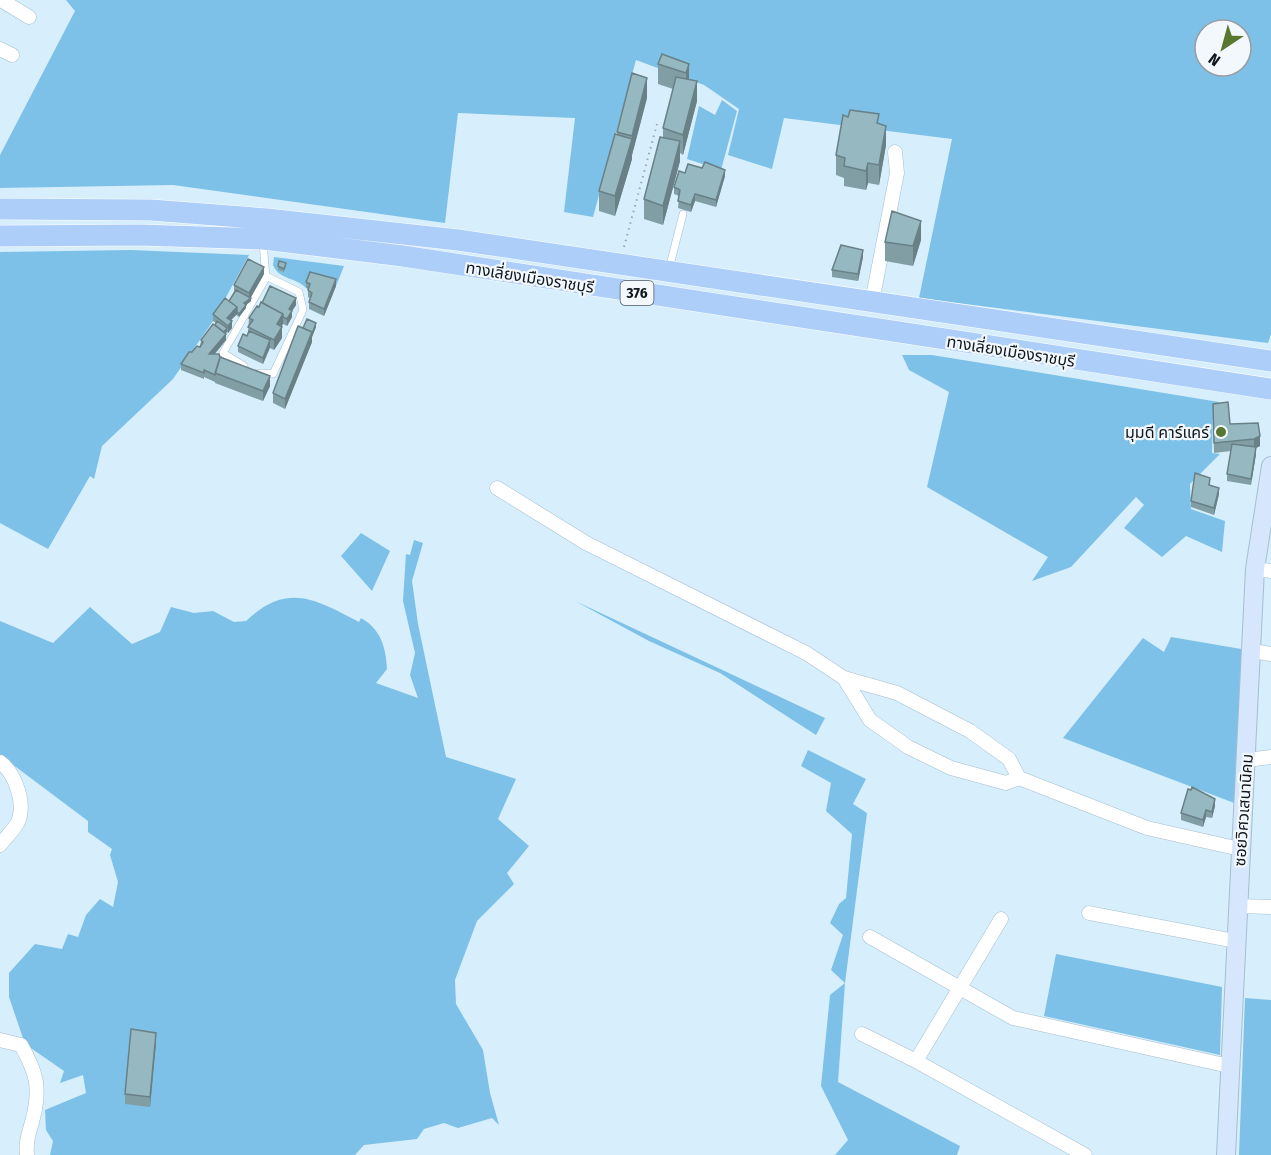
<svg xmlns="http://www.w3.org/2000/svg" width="1271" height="1155" viewBox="0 0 1271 1155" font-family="'Fira Sans Condensed','Noto Sans Thai',sans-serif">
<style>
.green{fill:#7dc1e8;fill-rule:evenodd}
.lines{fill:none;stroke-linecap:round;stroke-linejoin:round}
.lane-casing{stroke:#a4bfd0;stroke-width:8}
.street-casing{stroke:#a4bfd0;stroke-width:15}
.secondary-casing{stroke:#a4bfd0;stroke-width:20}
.primary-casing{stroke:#fff;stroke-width:22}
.path{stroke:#94a7b3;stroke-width:2;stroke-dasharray:1.5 4.5;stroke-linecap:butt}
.lane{stroke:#fff;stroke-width:7}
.street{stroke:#fff;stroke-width:14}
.secondary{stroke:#d6e7fd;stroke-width:18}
.primary{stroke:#aecefa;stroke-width:21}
.wall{fill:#819ea5}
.shaded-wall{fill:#698186}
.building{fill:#96b8c0;stroke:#698186;stroke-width:1.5}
.poi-dot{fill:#58782f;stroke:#f3f8fc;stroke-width:2}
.labels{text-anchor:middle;stroke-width:4.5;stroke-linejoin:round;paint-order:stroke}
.shield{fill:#f3f8fc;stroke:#525a60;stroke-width:1.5}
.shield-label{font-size:15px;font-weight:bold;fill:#0d171d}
.street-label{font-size:16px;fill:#0d171d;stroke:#f3f8fc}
.poi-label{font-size:16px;fill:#0d171d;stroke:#f3f8fc;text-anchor:end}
</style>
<rect width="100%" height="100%" fill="#d7eefc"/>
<path class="green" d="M66 0H1271V334L1268 343 919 298 952 139 784 118 772 169 728 155 739 109 704 85 636 60 593 217 564 212 575 118 458 113 445 223 173 185 0 188V155L75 11ZM1205 30H1241V66H1205Z
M722 100 737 111 721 170 687 159 699 106 715 115Z
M131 250 249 255 213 321 173 379 102 446 94 479 90 476 48 549 0 523V252Z
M274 257 344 266 336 286 317 279 306 288C296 277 279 280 273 265Z
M902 355H932L1219 402 1213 414 1212 453 1220 454 1190 484 1191 509 1225 521 1222 552 1186 536 1162 557 1124 528 1144 505 1136 497 1071 567 1032 581 1048 557 927 487 949 392 909 370Z
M361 533 390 551 372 591 341 556Z
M414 540 423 543 412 581 418 624 446 757 516 779 498 819 529 846 507 873 514 884 477 921 455 980 456 1004 483 1050 490 1093 499 1125 492 1118 458 1128 444 1123 424 1129 417 1139 364 1145 355 1155H50L53 1141 46 1130 45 1110 86 1093 83 1075 60 1083 64 1071 25 1044 9 997V973L35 944 62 949 68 934 78 937 86 915 100 899 113 907 118 882 110 855 112 849 88 832V821L0 755V621L53 643 90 607 132 644 160 632 171 607 194 613 213 611 234 622 246 621C287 582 315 599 359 622L361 618C381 629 386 648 387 669L376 683 418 698 410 675 415 653 403 601 406 554 410 555Z
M575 601 825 718 816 735 720 673 649 641Z
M1171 637 1247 650 1237 804 1063 738 1143 638 1164 652Z
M808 750 866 779 853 804 867 813 845 983 838 1082 960 1146 957 1155H835L848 1140 821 1086 830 995 845 983 831 970 843 935 830 923 839 904 846 898 852 834 826 811 831 783 801 766Z
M1056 954 1222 987 1220 1055 1044 1016Z
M1245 998 1271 1000V1155H1239Z"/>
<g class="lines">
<defs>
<path id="lane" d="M669 269 683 214
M244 366 223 353 266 278 263 242
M260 373 273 374 303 310 299 292 266 276"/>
<path id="street" d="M1 0 29 17
M0 49 12 55
M872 302 897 173 895 152
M497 488 586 543 806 653 844 678 897 693 970 731 1009 759 1019 778 1147 828 1240 849
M1255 569 1271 571
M1253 651 1271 654
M844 678 870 720 908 747 951 768 1006 783 1019 778
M1247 760 1271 757
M0 762C15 773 26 803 18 822 14 830 5 838 0 845
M1237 906 1271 907
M1089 913 1235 941
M1001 919 916 1061 1085 1155
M870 937 1013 1018 1229 1066
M862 1034 916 1061
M0 1040 21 1045C36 1072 41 1087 33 1118 30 1131 25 1141 27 1155"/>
<path id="secondary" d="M1226 1155 1255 569 1271 466"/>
<path id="primary" d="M0 209 151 210 267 219 458 240 1271 361
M0 236 139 235 263 239 403 256 1271 389"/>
</defs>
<use href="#lane" class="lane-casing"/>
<use href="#street" class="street-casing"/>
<use href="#secondary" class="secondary-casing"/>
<use href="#primary" class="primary-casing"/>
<path class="path" d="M624 247 657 124"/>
<use href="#lane" class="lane"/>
<use href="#street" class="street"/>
<use href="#secondary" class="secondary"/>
<use href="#primary" class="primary"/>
</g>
<path class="wall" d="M658 64H689V80L697 101 683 155 680 153V161L663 225 644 219V199L663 138V128L673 89 658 84Z
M647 98 632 155V159L615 216 599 211V191L617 135V132Z
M879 123 886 145 879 185 868 183 866 190 844 186V178L836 175V155Z
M685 173 725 176 716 207 695 201 691 212 678 208 679 196 674 194V187Z
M921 240 913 266 885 261V242Z
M863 257 858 281 832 277V270Z
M278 266H286L284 272 278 270Z
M264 274 250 297 251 301 246 305V308L239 317 236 315 231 320 232 328 228 333 227 332 226 333V340L215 354 270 386 263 401 215 383V382L204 377V379L181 370V364L192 352 200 347 201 340 216 323 213 321V314L229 301 234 292V285Z
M306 282 336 286 324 316 309 309V302L310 298 308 297V289L306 288Z
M296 305 292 311V317L287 326 283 324 281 327 282 338 274 350 270 348 263 364 238 352V346L247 336 248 333 249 318 259 307Z
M316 327 312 337V342L285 409 273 403V393L303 328Z
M1213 404 1230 424 1258 423 1260 446 1256 448V454L1251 485 1227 481V474L1231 451 1214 453Z
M1210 486 1219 494 1214 515 1191 507V501Z
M1215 806 1212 818 1206 817 1203 827 1181 820V813Z
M156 1043 150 1107 125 1104V1094Z"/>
<path class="shaded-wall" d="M689 64V83L686 93V73Z
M647 78V98L632 155V136Z
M697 81V101L683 155V135Z
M886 126V145L879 185V165Z
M632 139V159L615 216V196Z
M680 141V161L663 225V206Z
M868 163V183L866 190V171Z
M725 170V176L716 207V200Z
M695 194V201L691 212V205Z
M921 221V240L913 266V246Z
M863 250V257L858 281V274Z
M264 267V274L250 299 251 298V301L246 305V308L239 317V314L244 303 249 299V293Z
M336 279V286L324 316V309Z
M296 298V305L292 311V317L287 326V319L289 309Z
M237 307V314L227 324V318Z
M283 314V324L277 334V324Z
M232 321V328L228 333V326Z
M316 323V327L312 337V342L285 409V399L312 332Z
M282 327V338L274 350V340Z
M227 328V332L223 337 226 334V340L209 360V354Z
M270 340V347L263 364V358Z
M270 376V386L263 401V391Z
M1260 436V446L1256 448V454L1251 485 1254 449V439Z
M1219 488V494L1214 515V508Z
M1215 799V806L1212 818V812Z
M1206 810V817L1203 827V820Z
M156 1033V1043L150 1107V1097Z"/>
<path class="building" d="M662 54 689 64 686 73 658 64Z
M632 73 647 78 632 136 617 132Z
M676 77 697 81 683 135 663 128Z
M850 110 879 114 877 123 886 126 879 165 868 163 866 171 844 166 845 158 836 155 843 115 848 117Z
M615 134 632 139 615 196 599 191Z
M660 137 680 141 663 206 644 199Z
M705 162 725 170 716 200 695 194 691 205 678 201 680 190 674 187 679 171 685 173 688 164 702 168Z
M892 211 921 221 913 246 885 242Z
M841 245 863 250 858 274 832 270Z
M248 259 264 267 249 293 234 285Z
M279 261 286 263 284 269 278 266Z
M310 272 336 279 324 309 309 302 312 293 308 290 310 284 306 282Z
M270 286 296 298 289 309 292 311 287 319 283 317V314L262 303Z
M236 290 251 298 244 303 246 305 239 314 237 312V307L229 301Z
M225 298 237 307 227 318 232 321 228 326 213 314Z
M261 302 283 314 277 324 282 327 274 340 248 327 253 320 249 318 257 306 259 307Z
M307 319 316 323 312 334V332L303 328Z
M217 321 227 328 224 332 215 325Z
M213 324 226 334 209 354H219L220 358 215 375 204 370V373L181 364 189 352H192L197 346 200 347 203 342 201 340Z
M298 326 312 332 285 399 273 393Z
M249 331 270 340 263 358 238 346 243 334 247 336Z
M220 357 270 376 263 391 215 373Z
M1228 402 1230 424 1258 423 1260 436 1254 439 1214 443 1213 404Z
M1232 444 1256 447 1251 479 1227 474Z
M1195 473 1210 478 1209 485 1219 488 1214 508 1191 501Z
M1192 787 1215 799 1212 812 1206 810 1203 820 1181 813 1188 789 1191 790Z
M131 1029 156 1033 150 1097 125 1094Z"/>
<circle class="poi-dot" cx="1221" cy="432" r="6"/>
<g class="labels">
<rect class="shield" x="620.5" y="281" width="33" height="24" rx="4.5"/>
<g class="shield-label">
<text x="637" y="298">376</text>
</g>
<g class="street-label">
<text transform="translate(530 277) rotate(9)" y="6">ทางเลี่ยงเมืองราชบุรี</text>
<text transform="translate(1011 351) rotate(9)" y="6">ทางเลี่ยงเมืองราชบุรี</text>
<text transform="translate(1243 810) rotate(-86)" y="6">ซอยวิศวเสนานิคม</text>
</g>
<g class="poi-label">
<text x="1209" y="438">มุมดี คาร์แคร์</text>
</g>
</g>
<g transform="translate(1223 48) rotate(216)"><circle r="28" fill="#f3f8fc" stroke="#979ea3" stroke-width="1.5"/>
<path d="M0-4.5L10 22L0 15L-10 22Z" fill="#58782f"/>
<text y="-9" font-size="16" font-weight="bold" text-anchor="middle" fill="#0d171d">N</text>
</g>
</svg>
